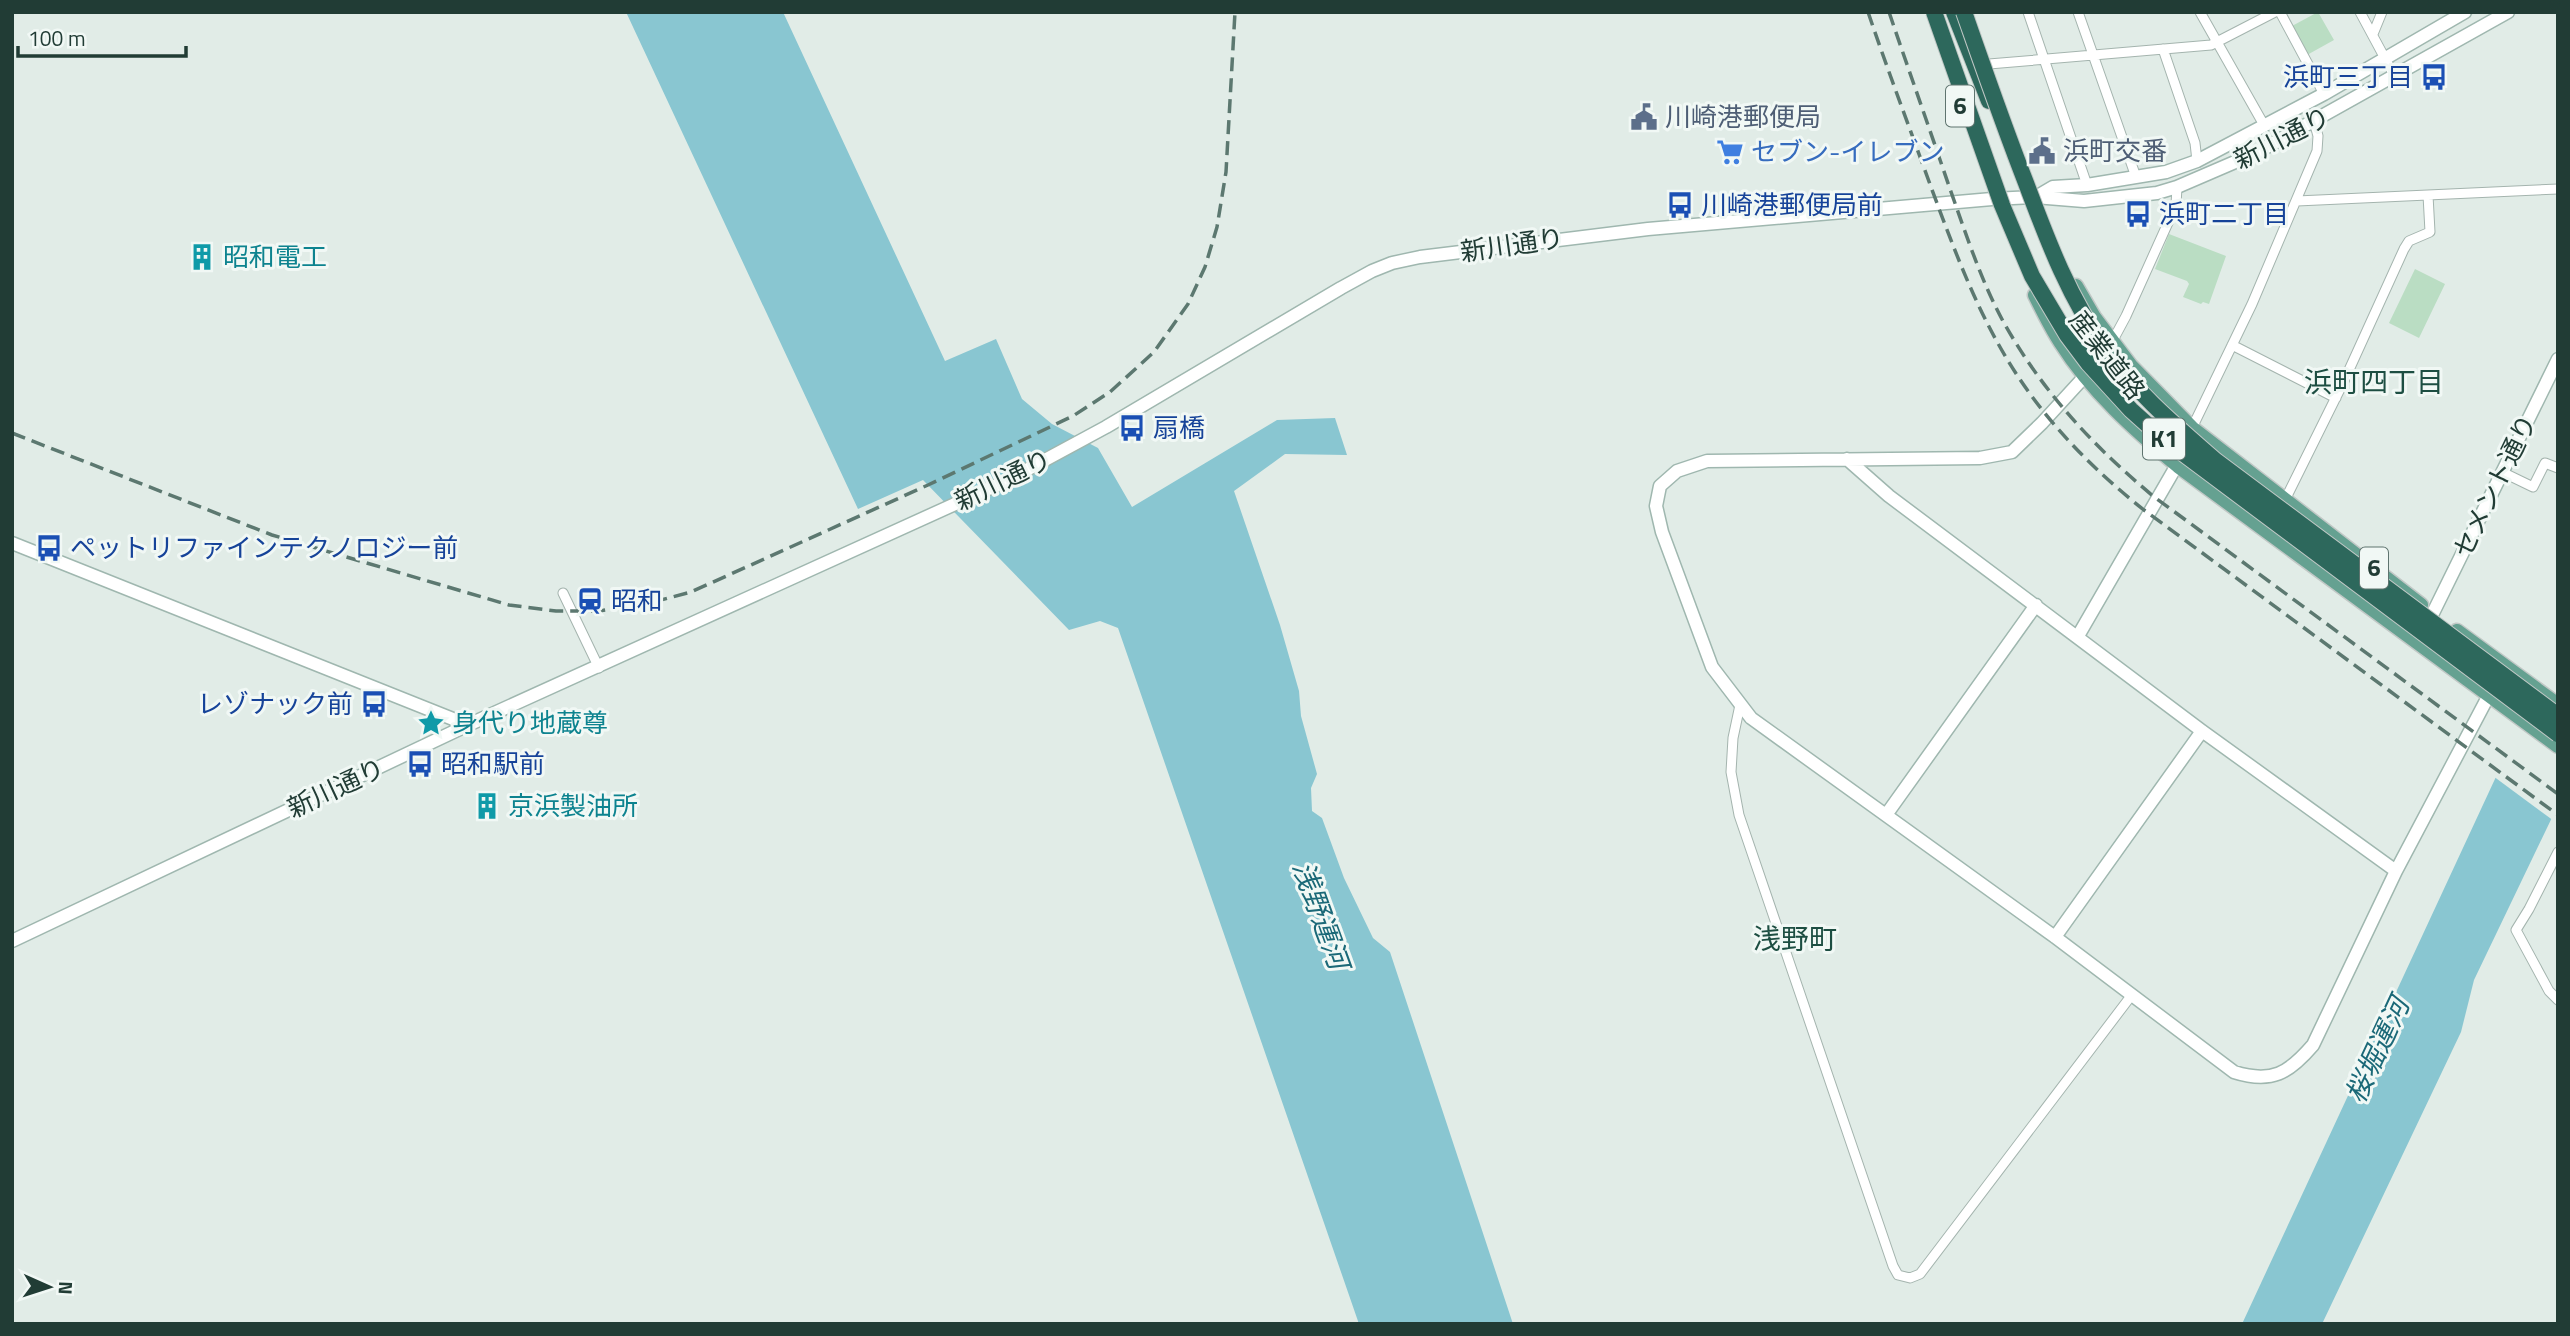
<svg xmlns="http://www.w3.org/2000/svg" width="2570" height="1336" viewBox="0 0 2570 1336" font-family="'Titillium Web','Noto Sans JP',sans-serif">
<style>
.green{fill:#baddc3}
.water{fill:#89c6d1}
.pier{fill:#e1ece7}
.lines{fill:none;stroke-linecap:round;stroke-linejoin:round}
.street-casing{stroke:#a4b4ae;stroke-width:11}
.secondary-casing{stroke:#9fb7af;stroke-width:15}
.primary-casing{stroke:#c1c8c6;stroke-width:17}
.highway-casing{stroke:#c1c8c6;stroke-width:18}
.street{stroke:#fff;stroke-width:9}
.secondary{stroke:#fff;stroke-width:12}
.primary{stroke:#65a191;stroke-width:14}
.highway{stroke:#2d685c;stroke-width:16}
.rail{stroke:#5c7870;stroke-width:3.5;stroke-dasharray:14 7;stroke-linecap:butt}
.highway-bridge-casing{stroke:#c1c8c6;stroke-width:18;stroke-linecap:butt}
.highway-bridge{stroke:#2d685c;stroke-width:16}
.labels{text-anchor:middle;stroke-width:6;stroke-linejoin:round;paint-order:stroke}
.shield{fill:#f1f8f5;stroke:#5f746f;stroke-width:2}
.shield-label{font-size:24px;font-weight:bold;fill:#213c35}
.transit-label{font-size:26px;fill:#164399;stroke:#f1f8f5;text-anchor:start}
.service-label{font-size:26px;fill:#4e5e75;stroke:#f1f8f5;text-anchor:start}
.street-label{font-size:26px;fill:#213c35;stroke:#f1f8f5}
.shop-label{font-size:26px;fill:#366cbe;stroke:#f1f8f5;text-anchor:start}
.culture-label{font-size:26px;fill:#0d838f;stroke:#f1f8f5;text-anchor:start}
.neighbourhood-label{font-size:28px;fill:#1d4e42;stroke:#f1f8f5}
.water-label{font-size:28px;font-style:italic;fill:#1b6978;stroke:#f1f8f5}
</style>
<rect width="100%" height="100%" fill="#e1ece7"/>
<path class="green" d="M2318 12 2334 40 2307 55 2292 26Z
M2169 234 2226 256 2209 304 2203 302 2201 304 2183 297 2189 284 2187 281 2155 269Z
M2415 269 2445 284 2419 338 2389 323Z"/>
<path class="water" d="M626 12H783L945 361 996 339 1022 399 1052 424 1098 448 1132 507 1277 420 1335 418 1347 455 1285 454 1234 491 1280 625 1299 691 1301 716 1317 774 1311 788 1312 811 1322 818 1344 878 1373 938 1390 952 1513 1324H1359L1118 628 1100 621 1069 630 923 480 858 509Z
M2501 766 2558 805 2474 980 2461 1032 2322 1324H2242Z"/>
<path class="pier" d="M2503 763 2558 799V813L2554 821 2493 776 2498 764Z"/>
<g class="lines">
<defs>
<path id="street" d="M2028 12 2087 185
M2078 12 2136 177
M2200 12 2264 125
M2280 12 2324 94
M2360 12 2395 77
M2373 34 2382 12
M2163 49 2195 143 2197 161
M1989 64 2211 45 2275 12
M2297 201 2558 189
M2112 342 2126 316 2176 205 2177 187
M2232 345 2336 398
M2192 428 2252 304 2317 151 2318 136 2314 121
M2502 472 2533 487 2545 463 2558 468
M2285 500 2344 381 2404 249 2409 241 2430 232 2428 195
M563 593 599 668
M1740 705 1733 738 1731 772 1739 815 1893 1266 1898 1275 1910 1278 1920 1274 2131 996
M2558 852 2529 909 2516 930 2549 991 2558 1000"/>
<path id="secondary" d="M2036 197 2053 187 2087 185 2166 172 2197 161 2324 94 2465 12
M2109 345 2086 375 2042 423 2012 452 1980 458 1707 461 1677 471 1660 486 1656 506 1662 532 1712 667 1751 718 2055 937 2234 1072C2272 1084 2289 1073 2313 1045L2396 871 2489 695
M1847 459 1889 496 2202 731 2396 871
M12 543 468 725
M2433 613 2558 359
M2078 636 2181 458
M1886 815 2036 605
M2055 937 2202 731
M12 941 468 725 1008 480 1106 427 1341 288 1372 271 1392 263 1420 257 1648 229 1992 199 2035 197 2084 201 2157 193 2177 187 2256 153 2508 12"/>
<path id="primary" d="M2076 286 2094 317 2131 366 2192 428 2421 605
M2035 295C2043 311 2051 328 2061 343 2091 391 2135 430 2178 466L2558 746
M2457 631 2558 705"/>
<path id="highway" d="M1954 12 1989 101"/>
</defs>
<use href="#street" class="street-casing"/>
<use href="#secondary" class="secondary-casing"/>
<use href="#primary" class="primary-casing"/>
<use href="#highway" class="highway-casing"/>
<use href="#street" class="street"/>
<use href="#secondary" class="secondary"/>
<use href="#primary" class="primary"/>
<use href="#highway" class="highway"/>
<path class="rail" d="M1868 12C1888 71 1910 129 1931 187 1955 252 1979 317 2017 375 2051 427 2096 472 2144 510L2558 815
M1889 12C1909 71 1930 130 1950 189 1966 234 1981 281 2004 323 2043 392 2092 445 2153 496L2558 794
M12 433 272 535 509 605 556 611H599L646 604 691 592 928 485 1073 416 1110 392 1154 352 1188 304 1205 267 1217 227 1226 172 1235 12"/>
<defs>
<path id="highway-bridge" d="M1934 12 2002 205 2032 276 2067 335 2088 363 2131 410 2160 436 2558 734
M1964 12C1984 69 2004 127 2026 183 2048 242 2070 300 2107 351 2137 394 2177 427 2216 461L2558 716"/>
</defs>
<use href="#highway-bridge" class="highway-bridge-casing"/>
<use href="#highway-bridge" class="highway-bridge"/>
</g>
<defs>
<symbol id="bus-bare" viewBox="-9 -9 18 18"><path d="M-5-6H5V4H4V6H2V4H-2V6H-4V4H-5ZM-3.5-4V0h7V-4ZM-3.5 1.2v1.5H-2V1.2ZM2 1.2v1.5H3.5V1.2Z" fill="#1a4fb4" stroke="#f1f8f5" stroke-width="2.5" paint-order="stroke"/></symbol>
<symbol id="civic-bare" viewBox="-9 -9 18 18"><path d="M-.6-6.5H3V-4.5H.6V-3L4-1V1h2V6H-6V1h2V-1L-.6-3ZM-1.2 2.5V6h2.4V2.5Z" fill="#5c6f8a" stroke="#f1f8f5" stroke-width="2.5" paint-order="stroke"/></symbol>
<symbol id="supermarket-bare" viewBox="-9 -9 18 18"><path d="M-6-5.5h2.5l.6 2H6L4.5 2H-2.5L-4.4-4H-6ZM-1.5 3.2a1.3 1.3 0 1 0 .1 0ZM3 3.2a1.3 1.3 0 1 0 .1 0Z" fill="#3f7fe0" stroke="#f1f8f5" stroke-width="2.5" paint-order="stroke"/></symbol>
<symbol id="building-bare" viewBox="-9 -9 18 18"><path d="M-4-6H4V6H1V3H-1V6H-4ZM-2.5-4.3h1.7v1.8h-1.7ZM.8-4.3h1.7v1.8H.8ZM-2.5-1h1.7V.8h-1.7ZM.8-1h1.7V.8H.8Z" fill="#0f9aa8" stroke="#f1f8f5" stroke-width="2.5" paint-order="stroke"/></symbol>
<symbol id="station-bare" viewBox="-9 -9 18 18"><path d="M-3-6H3Q5-6 5-4V2Q5 4 3 4L4.5 6H3L1.5 4h-3L-3 6H-4.5L-3 4Q-5 4-5 2V-4Q-5-6-3-6ZM-3.5-4v3h7v-3ZM-3.5 1v1.5H-2V1ZM2 1v1.5H3.5V1Z" fill="#1a4fb4" stroke="#f1f8f5" stroke-width="2.5" paint-order="stroke"/></symbol>
<symbol id="sight-bare" viewBox="-9 -9 18 18"><path d="M0-6L1.8-2.2L6-1.7L2.9 1.2L3.7 5.4L0 3.3L-3.7 5.4L-2.9 1.2L-6-1.7L-1.8-2.2Z" fill="#0f9aa8" stroke="#f1f8f5" stroke-width="2.5" paint-order="stroke"/></symbol>
</defs>
<g fill-rule="evenodd">
<use href="#bus-bare" x="2415" y="58" width="38" height="38"/>
<use href="#civic-bare" x="1625" y="98" width="38" height="38"/>
<use href="#civic-bare" x="2023" y="132" width="38" height="38"/>
<use href="#supermarket-bare" x="1711" y="133" width="38" height="38"/>
<use href="#bus-bare" x="1661" y="186" width="38" height="38"/>
<use href="#bus-bare" x="2119" y="195" width="38" height="38"/>
<use href="#building-bare" x="183" y="238" width="38" height="38"/>
<use href="#bus-bare" x="1113" y="409" width="38" height="38"/>
<use href="#bus-bare" x="30" y="529" width="38" height="38"/>
<use href="#station-bare" x="571" y="582" width="38" height="38"/>
<use href="#bus-bare" x="355" y="685" width="38" height="38"/>
<use href="#sight-bare" x="412" y="704" width="38" height="38"/>
<use href="#bus-bare" x="401" y="745" width="38" height="38"/>
<use href="#building-bare" x="468" y="787" width="38" height="38"/>
</g>
<g class="labels">
<g class="shield">
<rect x="1946" y="85.5" width="28" height="41" rx="5"/>
<rect x="2143" y="418.5" width="42" height="41" rx="5"/>
<rect x="2360" y="547.5" width="28" height="41" rx="5"/>
</g>
<g class="shield-label">
<text x="1960" y="114">6</text>
<text x="2164" y="447">K1</text>
<text x="2374" y="576">6</text>
</g>
<g class="transit-label">
<text x="2413" y="86" text-anchor="end">浜町三丁目</text>
<text x="1701" y="214">川崎港郵便局前</text>
<text x="2159" y="223">浜町二丁目</text>
<text x="1153" y="437">扇橋</text>
<text x="70" y="557">ペットリファインテクノロジー前</text>
<text x="611" y="610">昭和</text>
<text x="353" y="713" text-anchor="end">レゾナック前</text>
<text x="441" y="773">昭和駅前</text>
</g>
<g class="service-label">
<text x="1665" y="126">川崎港郵便局</text>
<text x="2063" y="160">浜町交番</text>
</g>
<g class="street-label">
<text transform="translate(2282 138) rotate(-27)" y="9">新川通り</text>
<text transform="translate(1512 245) rotate(-8)" y="9">新川通り</text>
<text transform="translate(2107 355) rotate(52)" y="9">産業道路</text>
<text transform="translate(1003 480) rotate(-26)" y="9">新川通り</text>
<text transform="translate(2495 486) rotate(-64)" y="9">セメント通り</text>
<text transform="translate(336 788) rotate(-25)" y="9">新川通り</text>
</g>
<g class="shop-label">
<text x="1751" y="161">セブン-イレブン</text>
</g>
<g class="culture-label">
<text x="223" y="266">昭和電工</text>
<text x="452" y="732">身代り地蔵尊</text>
<text x="508" y="815">京浜製油所</text>
</g>
<g class="neighbourhood-label">
<text x="2374" y="392">浜町四丁目</text>
<text x="1795" y="949">浅野町</text>
</g>
<g class="water-label">
<text transform="translate(1321 915) rotate(70)" y="10">浅野運河</text>
<text transform="translate(2377 1050) rotate(-65)" y="10">桜堀運河</text>
</g>
</g>
<rect width="2570" height="1336" fill="none" stroke="#213c35" stroke-width="28"/>
<g transform="translate(49 1287) rotate(93)" stroke="#f1f8f5" stroke-width="5" paint-order="stroke">
<path d="M0-5L12 26L0 18L-12 26Z" fill="#213c35"/>
<text y="-10" font-size="19" font-weight="bold" text-anchor="middle" fill="#213c35">N</text>
</g>
<path d="M18 46v10h168v-10" fill="none" stroke="#213c35" stroke-width="3.5"/>
<text x="28" y="46" font-size="21" fill="#213c35" stroke="#f1f8f5" stroke-width="5" paint-order="stroke">100 m</text>
</svg>
